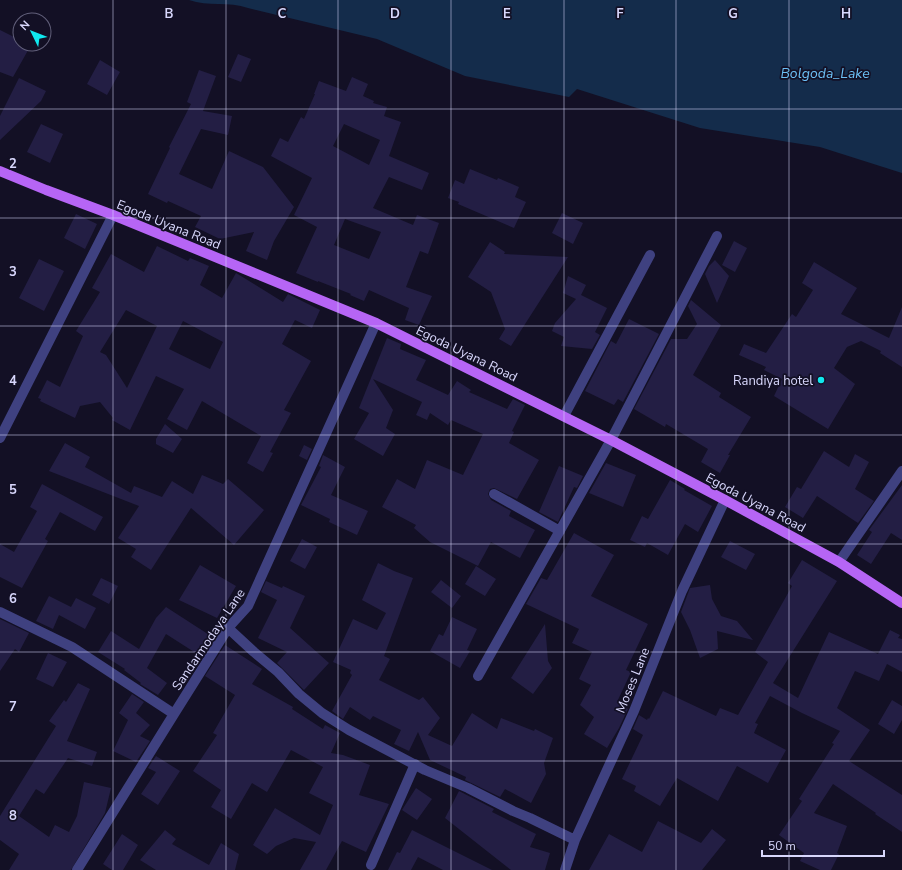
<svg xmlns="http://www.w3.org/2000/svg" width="902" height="870" viewBox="0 0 902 870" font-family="'Nunito Sans',sans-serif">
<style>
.water{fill:#142c4b}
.building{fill:#231e44;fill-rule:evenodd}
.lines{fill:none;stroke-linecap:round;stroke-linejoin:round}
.street{stroke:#3f4180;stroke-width:10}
.primary{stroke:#b665f5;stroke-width:10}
.grid{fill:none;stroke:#d8d7fc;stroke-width:1;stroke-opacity:0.55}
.poi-dot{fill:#10e8ef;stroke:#131025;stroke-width:1.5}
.labels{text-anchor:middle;stroke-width:3.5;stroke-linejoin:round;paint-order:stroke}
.street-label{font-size:13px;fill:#d8d7fc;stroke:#131025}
.poi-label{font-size:13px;fill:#d8d7fc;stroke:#131025;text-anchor:end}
.water-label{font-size:14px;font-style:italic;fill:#6cbff5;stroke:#131025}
.grid-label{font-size:13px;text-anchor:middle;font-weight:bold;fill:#d8d7fc;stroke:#131025;stroke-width:3.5;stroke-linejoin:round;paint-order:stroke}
</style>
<rect width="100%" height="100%" fill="#131025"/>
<path class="water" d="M189 0H902V173L820 147 700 128 577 89 569 97 465 76 377 39 248 8C229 1 208 7 189 0Z"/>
<path class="building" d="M0 30 20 40V44L31 45 13 77 0 72Z
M238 54 251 59 241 82 228 77Z
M100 60 120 72 107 95 87 84Z
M199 70 216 76 203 111 232 116 228 135 201 129 179 174 212 189 229 151 263 167 294 207 274 241 267 260 246 251 254 232 220 239 195 227 201 216 168 201 167 203 148 194 170 148 169 147 191 104 187 102Z
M352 77 368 84 363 96 374 101 373 103 387 107 384 116 401 122 389 156 429 173 422 190 389 177 373 208 413 225 417 215 439 223 428 254 420 251 406 287 432 296 419 325 405 320 409 308 369 290 364 301 350 295 351 294 318 281V282L296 273 317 227 294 215 312 178 271 156 280 138 288 142 301 117 304 119 315 94H314L319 81 346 91ZM344 124 380 140 369 165 333 146ZM345 219 381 232 369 259 334 245Z
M19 78 46 91 41 101 0 140V116Z
M41 124 63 134 50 163 27 152Z
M470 169 497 180 498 178 519 187 515 197 526 202 514 228 458 204 459 202 448 198 455 180 464 184Z
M562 213 583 223 573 244 552 233Z
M76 214 97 224 85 249 64 238Z
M734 241 747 248 735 272 722 265Z
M490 242 505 252 504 254 568 257 511 346 499 339 505 329 491 292 468 277Z
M157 246 188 261 190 258 209 266 200 285 222 298 236 273 283 302 288 294 320 310 312 328 295 320 282 344 311 361 284 410 291 413 270 452 273 453 263 472 247 463 261 436 202 401 187 430 167 419 184 389 156 376 130 430 112 420 113 418 100 402 80 406 75 418 40 401 41 399 38 398 47 380 60 387 83 336 76 331 100 292 92 288 111 254 144 272ZM126 310 157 326 127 388 106 355 100 352ZM183 321 223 342 210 369 169 349Z
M39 259 64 271 44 311 19 298Z
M715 260 729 276 717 303 705 274 709 266Z
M814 262 857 288 841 314 889 338 902 307V367L880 353 881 351 861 341 847 347 834 368 855 384 828 429 774 396 782 379 764 370 766 367 739 355 744 344 766 353 792 314 796 317 813 290 802 283Z
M568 276 586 285 581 295 607 308 595 332 600 335 592 349 561 346 564 337 552 331 555 323 576 299 563 293Z
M691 300 721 325 693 375 721 393 719 397 751 417 728 455H730L720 473 701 462 708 449 666 424 665 427 634 409 671 339H687L697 324 688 306Z
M629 319 659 334 623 402 618 399 614 405 585 391 611 341 616 344Z
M387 338 401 344 400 349 426 360 416 380 448 395 457 381 471 390 469 392 507 409 513 399 525 405 512 431 514 432 509 443 539 460 517 499 494 488 490 489 488 494 491 500 511 511 509 516 535 530 520 558 491 542 478 566 430 542 414 528 416 525 382 507 397 479 415 489 427 460 463 475 483 434 451 420 448 425 430 413 427 420 416 415 422 402 373 379 393 410 386 428 395 434 383 456 354 439 369 413 359 408Z
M165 424 182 439 173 453 156 444V439Z
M65 443 90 457 85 467 131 493 134 486 162 497 172 481 193 494 202 475 223 484 228 479 264 510 234 545 191 508 151 570 131 557 136 549 118 538 139 506 49 471Z
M304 445 312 449 307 460 299 456Z
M824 451 849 467 855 454 869 462 855 489 874 501 858 523 817 496 803 518 785 507 797 487 801 489Z
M323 455 345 467 331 495 368 511 357 535 329 522 330 519 301 505 321 467 319 466Z
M606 463 636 475 623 507 589 493Z
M559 466 583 476 577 488 574 487 558 522 539 512Z
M670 480 685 489 684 490 712 506 698 532 685 524 668 555 647 543 645 547 630 540 642 516 648 519Z
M42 484 103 517 95 531 60 512 45 539 48 541 22 588 0 577V544L14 552 37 511 30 507Z
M902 485V540L891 533 871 564 857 555 872 532 869 530Z
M574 533 614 555 591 596 648 624 626 670 631 672 617 702 628 709 619 728 607 748 584 734 594 717 580 705 591 685 579 679 592 652 572 643 579 629 526 604 541 578 547 580Z
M302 539 317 547 305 569 290 561Z
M730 541 755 554 746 570 721 557Z
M802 560 837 581 773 683 798 698 829 632 878 654 890 630 900 635 898 638 902 639V672L887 664 879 681 855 671 837 708 870 730 849 761 902 795V832L875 814 876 813 833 784 814 813 847 826 837 853 839 854 831 870H820L800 861 804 853 779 835 802 801 799 799 834 744 832 743 840 731 802 713 770 696 755 723 758 724 754 733 786 750 768 783 737 766 718 801 677 778 660 806 634 791 636 786 622 779 643 735 633 729 639 715 647 720 648 718 649 719 663 691 716 716 720 708 738 715 768 662 755 652 792 586 788 583Z
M378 563 394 571 413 578 384 656 390 659 379 680 419 700 423 697 440 718 428 735 452 746 472 713 497 729 501 718 534 731 535 729 553 738 544 763 546 774 531 803 505 789 500 797 465 780 466 777 430 760 418 732 409 751 394 744 401 730 373 716 370 720 350 707 343 719 332 711 352 675 350 673 351 670 333 662 353 619 377 630 386 613 362 600Z
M200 565 236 586 217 618 179 600Z
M476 566 496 579 485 596 465 584Z
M101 578 118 586 109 604 92 595Z
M441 580 461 596 452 608 431 592Z
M266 581 282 588 283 586 305 596 290 628 329 663 304 690 277 663 287 652 258 638 277 600 261 592Z
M710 585 712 599 721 616 737 621 753 640 717 631 718 649 700 658 690 630 681 612 690 588Z
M49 596 71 607 76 598 96 608 85 629 59 615 53 629 36 621Z
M166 607 214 638 202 657 166 634 147 668 167 683 158 695 140 684 141 683 124 670 125 669 98 652 111 631 139 649 156 618Z
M452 617 477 629 467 650 470 651 460 668 430 651 439 634 443 636Z
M0 619 29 633 19 652 15 649 0 671Z
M545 624 548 661 552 668 533 694 511 678Z
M225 645 262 669 252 684 293 707 292 709 323 729 325 725 340 733 331 753 343 755 370 765 359 795 389 804 366 852 342 841 326 870H300L316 842 294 838 276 846 267 854 253 845 275 808 320 835 333 805 309 793 323 767 291 750 267 792 252 783 231 819 211 807 221 790 193 771 217 735 213 733 235 695 205 676Z
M48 653 67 662 53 687 36 679Z
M78 683 90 689 67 741 97 752 92 766 68 758 44 794 36 789 19 816 49 837 55 825 69 832 77 816 84 782 111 788 105 813 71 870H9L19 854 0 840V816L56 726 49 721 64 700 66 702Z
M132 694 144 702 136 713 150 725 140 736 150 741 136 762 113 751 128 720 119 713Z
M892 700 902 706V720L894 734 878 724Z
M156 756 180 771 158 805 141 794 156 772 148 768Z
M416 788 432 799 417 820 402 810Z
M459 791 494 809 492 812 536 834 530 847 550 853 545 870H511L445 818Z
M658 821 701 843 712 829 726 840 702 870H589L609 834 642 852Z
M165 830 176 839 172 844 209 865 221 843 239 854 235 870H156L140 860Z
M412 830 492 870H443L418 857 411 870H388L397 852 400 853Z
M122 834 138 845 123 870H112L103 864Z"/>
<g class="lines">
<path class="street" d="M564 416 650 255
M0 438 113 215
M494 494 560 531
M839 562 902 471
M0 612 72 647 174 714
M228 628 254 652 278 672 299 694 322 713 349 730 425 770 468 788 513 811 530 818 575 840
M478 676 611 440 717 236
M371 865 415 764
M77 870 174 714 228 628 248 606 376 323
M565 870 575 840 634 711 682 591 725 500"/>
<path class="primary" d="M0 171 46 190 113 215 376 323 611 440 725 500 839 562 902 603"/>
</g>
<path class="grid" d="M113 0V870M226 0V870M338 0V870M451 0V870M564 0V870M676 0V870M789 0V870M0 109H902M0 218H902M0 326H902M0 435H902M0 544H902M0 652H902M0 761H902"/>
<circle class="poi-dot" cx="821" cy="380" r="4"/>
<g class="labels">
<g class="street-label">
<text transform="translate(169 224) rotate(22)" y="5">Egoda Uyana Road</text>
<text transform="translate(467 353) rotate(26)" y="5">Egoda Uyana Road</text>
<text transform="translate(756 502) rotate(28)" y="5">Egoda Uyana Road</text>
<text transform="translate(208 639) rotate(-56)" y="5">Sandarmodaya Lane</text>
<text transform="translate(632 680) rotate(-68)" y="5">Moses Lane</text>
</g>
<g class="poi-label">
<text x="813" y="385">Randiya hotel</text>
</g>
<g class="water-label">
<text x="825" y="78">Bolgoda_Lake</text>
</g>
</g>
<g class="grid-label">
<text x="169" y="18">B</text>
<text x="282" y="18">C</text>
<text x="395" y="18">D</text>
<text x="507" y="18">E</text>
<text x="620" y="18">F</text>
<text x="733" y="18">G</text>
<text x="846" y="18">H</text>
<text x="13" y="168">2</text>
<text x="13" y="276">3</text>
<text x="13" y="385">4</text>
<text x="13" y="494">5</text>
<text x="13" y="603">6</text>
<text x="13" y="711">7</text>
<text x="13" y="820">8</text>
</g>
<g transform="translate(32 32) rotate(313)"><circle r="19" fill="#131025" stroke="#62607b"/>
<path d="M0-3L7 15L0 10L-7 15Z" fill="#10e8ef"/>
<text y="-6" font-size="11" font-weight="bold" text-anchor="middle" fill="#d8d7fc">N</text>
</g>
<path d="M762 850v6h122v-6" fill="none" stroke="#d8d7fc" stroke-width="2"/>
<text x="768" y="850" font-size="12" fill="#d8d7fc" stroke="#131025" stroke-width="3" paint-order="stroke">50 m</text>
</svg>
